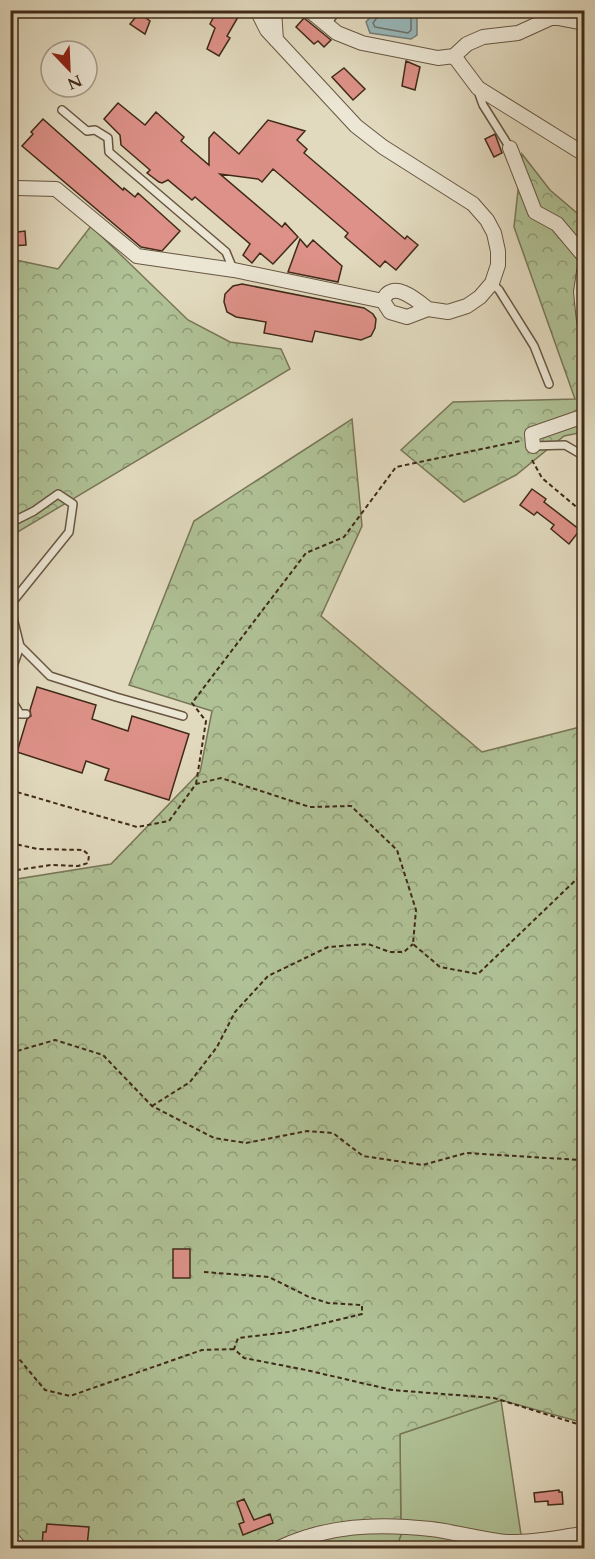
<svg xmlns="http://www.w3.org/2000/svg" width="595" height="1559" viewBox="0 0 595 1559" font-family="Cardo,serif">
<style>
.grass{fill:#afc195;stroke:#787657;stroke-width:1.5}
.forest{fill:url(#forest-crowns);stroke:#787657;stroke-width:1.5}
.water{fill:#98b8bb;stroke:#757f7a;stroke-width:1.5}
.lines{fill:none;stroke-linecap:round;stroke-linejoin:round}
.shore{stroke:#6c716a;stroke-width:1.5}
.building{fill:#dd9188;stroke:#402a19;stroke-width:1.5}
.lane-casing{stroke:#685642;stroke-width:10}
.street-casing{stroke:#685642;stroke-width:16}
.path{stroke:#402a19;stroke-width:2;stroke-dasharray:4.5 3;stroke-linecap:butt}
.lane{stroke:#ece7d5;stroke-width:7}
.street{stroke:#ece7d5;stroke-width:14}
</style>
<defs>
<pattern id="forest-crowns" width="20" height="18" patternUnits="userSpaceOnUse" patternTransform="scale(1.5)"><rect width="20" height="18" fill="#afc195"/><path d="M2 6a3 3 0 1 1 6 0M12 15a3 3 0 1 1 6 0" fill="none" stroke="#909d79"/></pattern>
</defs>
<rect width="100%" height="100%" fill="#e2dabf"/>
<filter id="stains"><feTurbulence type="fractalNoise" baseFrequency=".00333" numOctaves="4"/><feColorMatrix values="0 0 0 0 .2 0 0 0 0 .09 0 0 0 0 .02 0 0 0 .5 -.17"/></filter>
<radialGradient id="worn" r=".72"><stop offset=".6" stop-color="#630" stop-opacity="0"/><stop offset="1" stop-color="#630" stop-opacity=".3"/></radialGradient>
<path class="grass" d="M501 1400 523 1548H396L401 1535 400 1434Z"/>
<path class="forest" d="M522 154 550 190 584 219V432L564 436 516 475 464 502 401 450 453 402 575 399 514 227Z
M91 226 188 320 230 342 281 349 290 369 11 536V259L58 269Z
M352 419 362 526 321 616 482 752 584 726V1423L501 1400 400 1434 401 1535 396 1548H11V880L111 864 200 772 212 711 129 685 194 521Z"/>
<path class="water" d="M376 11H417V35L411 39 370 33 366 22Z"/>
<g class="lines">
<path class="shore" d="M380 10 379 15 373 23 375 27 408 33 411 30V10"/>
</g>
<path class="building" d="M199 10H231L238 17 227 36 230 38 219 56 207 49 215 28 210 24 213 18Z
M139 13 150 21 145 34 130 24Z
M304 18 331 40 324 47 318 41 314 44 296 27Z
M406 61 420 67 415 90 402 86Z
M344 68 365 89 353 100 332 77Z
M118 103 145 125 156 112 184 137 181 141 209 165V138L214 132 239 154 268 120 305 131 297 140 307 149 304 153 405 239 407 236 418 245 396 270 385 261 380 267 345 237 348 233 273 169 262 182 258 179 220 174 282 227 285 223 298 237 273 264 260 253 252 263 243 255 250 244 195 197 192 200 168 180 162 183 159 182 147 173 150 170 121 145 120 135 104 119Z
M43 119 123 190 124 188 135 197 138 193 180 231 162 251 141 247 22 146 33 134 31 132Z
M495 134 502 153 494 157 485 139Z
M25 231 26 245 10 246V233Z
M300 239 307 247 313 240 342 266 338 282 288 272Z
M242 284 364 308 373 314 376 319 375 328 371 336 361 340 315 331 312 342 264 333 266 322 236 317 227 312 224 302 225 294 233 286Z
M532 489 546 499 544 502 580 530 569 544 551 529 554 525 537 512 534 515 520 505Z
M37 687 96 705 92 719 128 731 132 716 189 734 169 800 105 780 109 769 86 761 82 773 17 752 27 719 31 716 30 710Z
M173 1249H190V1278H173Z
M559 1490V1492H562L563 1504 548 1505V1501L535 1502 534 1493Z
M244 1499 254 1520 270 1514 273 1523 243 1535 239 1524 244 1522 237 1502Z
M47 1524 89 1527 87 1546 59 1544V1547H42L43 1532H46Z"/>
<g class="lines">
<defs>
<path id="lane" d="M327 24 337 10
M478 91 483 105 510 148
M62 110 87 131 95 130 108 138 109 152 226 252 233 269
M492 283 499 290 534 346 549 384
M533 446 565 445 584 456
M10 523 34 511 58 494 73 504 69 532 10 605
M10 606 20 646 50 676 116 697 183 716
M10 675 20 646
M10 692 11 699 20 714H26"/>
<path id="street" d="M257 10 267 30 356 126 383 147 473 204 487 220 494 233 498 251V265L492 283 480 297 467 306 448 312 428 309 407 317 390 312 383 301C391 278 417 300 428 309
M274 10 276 40
M309 10 337 33 362 43 438 58 454 56 467 44 483 37 518 33 551 18H558L584 23
M454 56 478 88 584 154
M510 148 535 212 557 224 584 256
M17 188 56 189 137 256 234 270 383 301
M584 272 581 292 584 321
M533 446 532 434 584 416
M13 1540 20 1548
M279 1548C327 1525 378 1523 431 1529 456 1532 482 1540 507 1542 533 1543 559 1537 584 1534"/>
</defs>
<use href="#lane" class="lane-casing"/>
<use href="#street" class="street-casing"/>
<path class="path" d="M532 460 542 478 580 510 584 516
M196 784 206 721 192 703 306 553 344 537 396 467 520 441
M10 790 137 827 169 821 196 784 221 778 310 807 351 806 397 850 416 910 413 944 440 967 478 974 584 872
M10 843 38 849 83 850 89 855 88 863 78 866 51 865 10 871
M10 1053 55 1040 103 1055 152 1106 214 1138 246 1143 307 1131 333 1133 363 1156 423 1165 466 1153 580 1160 584 1162
M152 1106 190 1082 217 1047 235 1012 268 976 328 947 368 944 390 952H404L413 944
M204 1272 269 1277 309 1297 328 1303 362 1305V1314L288 1332 238 1338 234 1349 244 1358 306 1370 392 1390 494 1398 584 1426
M10 1348 45 1390 70 1396 202 1350 234 1349"/>
<use href="#lane" class="lane"/>
<use href="#street" class="street"/>
</g>
<rect width="595" height="1559" fill="none" stroke="#e2dabf" stroke-width="36"/>
<rect x="12" y="12" width="571" height="1535" fill="none" stroke="#402a19" stroke-width="3"/>
<rect x="18" y="18" width="559" height="1523" fill="none" stroke="#402a19" stroke-width="1.5"/>
<g transform="translate(69 69) rotate(157)"><circle r="28" fill="#ece7d5" stroke="#a79b8a" stroke-width="1.5"/>
<path d="M0-4.5L10 22L0 15L-10 22Z" fill="#8f2418"/>
<text y="-9" font-size="16" font-weight="bold" text-anchor="middle" fill="#402a19">N</text>
</g>
<rect width="100%" height="100%" filter="url(#stains)"/>
<rect width="100%" height="100%" fill="url(#worn)"/>
</svg>
